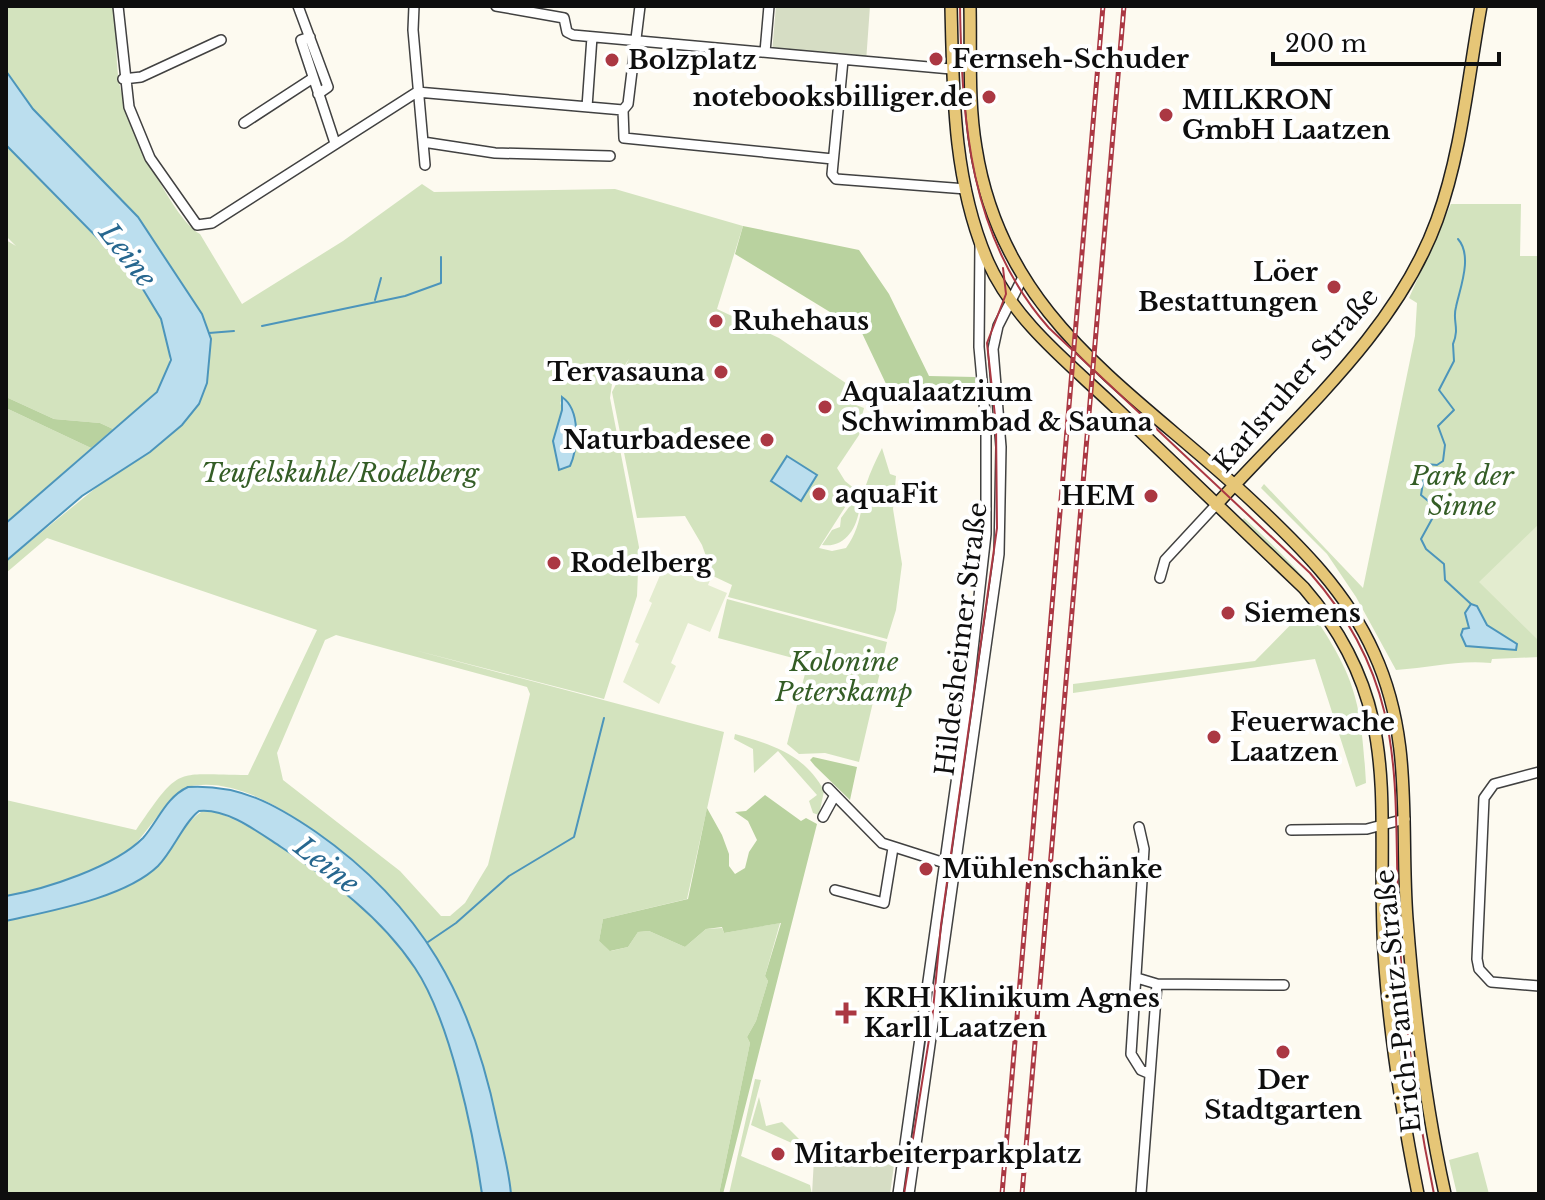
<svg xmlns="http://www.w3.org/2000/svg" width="1545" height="1200" viewBox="0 0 1545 1200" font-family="'Libre Baskerville',serif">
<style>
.green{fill:#d3e3be;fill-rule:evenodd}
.forest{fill:#b9d29f}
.cemetery{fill:#d6ddc4}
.pitch{fill:#e3eccf}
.water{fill:#bbdeee;stroke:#4c95bb;stroke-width:2}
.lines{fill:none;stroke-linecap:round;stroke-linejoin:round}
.stream{stroke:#4c95bb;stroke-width:2}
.minor-casing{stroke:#414141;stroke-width:12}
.major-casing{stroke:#1f1f1f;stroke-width:14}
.minor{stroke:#fff;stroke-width:9}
.major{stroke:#e6c677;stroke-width:11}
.tram{stroke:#ab3843;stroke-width:2}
.rail-casing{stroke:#ab3843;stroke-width:5}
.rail{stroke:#fff;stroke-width:2;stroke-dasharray:6;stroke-linecap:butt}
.poi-dot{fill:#ab3843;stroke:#fff;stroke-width:3}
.labels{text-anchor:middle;stroke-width:8;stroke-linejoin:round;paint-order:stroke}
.poi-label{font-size:26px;font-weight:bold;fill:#0e0e0e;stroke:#fff;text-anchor:start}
.street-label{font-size:26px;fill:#0e0e0e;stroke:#fff}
.park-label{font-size:26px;font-style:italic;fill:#345d26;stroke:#fff}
.water-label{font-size:28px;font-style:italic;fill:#27678f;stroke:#fff}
</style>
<rect width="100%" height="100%" fill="#fdfaf0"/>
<path class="green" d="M6 6H115C117 31 115 57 119 81 124 115 171 218 200 234L242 304 343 241 422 184 434 192 615 189 743 226 717 309 779 338 871 400 867 405 859 400 856 405 864 408 862 416 870 417 861 424 859 435 837 468 845 481 856 490 819 548 832 551 846 548C861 527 861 508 866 485 870 472 876 460 882 448L890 474 896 476 893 509 902 564 896 610 887 639 728 597 732 585 713 576 702 545 685 516 637 518 612 392 629 359 612 384 610 398 639 547 637 596 604 699 414 650 724 732 687 899 603 919 599 941 611 951 628 947 638 932 649 931 685 947 706 929 722 928 724 933 780 923 765 976 768 981 756 1021 747 1037 750 1043 719 1194H511C509 1170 502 1146 497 1122 469 984 417 902 300 821 270 801 225 777 187 787 171 792 144 839 126 853 102 871 35 891 6 896V800L136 830C182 764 173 775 248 775L317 630 47 538 6 573V561L199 404 209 361 202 314 138 217 33 109 6 71ZM560 401 578 433 570 466 559 470 553 441 562 410ZM336 635 527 687 530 694 488 865 465 903 450 916H441L400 871 283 780 277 753 325 640Z
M6 145C51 193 197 304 165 378 156 399 131 414 113 429L100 423 54 419 6 397V240L16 246 6 236Z
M1451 204H1521L1520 256H1539V657L1492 659 1491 663C1455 660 1431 668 1396 670L1356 597 1327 554 1261 488 1264 484 1363 588 1415 336 1417 303 1409 298Z
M6 408 91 448 6 523Z
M860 492C862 517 851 549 822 545L832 530 840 527 841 518Z
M1244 518C1306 575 1358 630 1379 714L1362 667 1331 614 1240 522Z
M727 599 887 642 859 762 825 753 799 754 787 744 808 662 718 638Z
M1308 607C1356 677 1361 700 1366 783L1356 787 1315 659 1073 693V684L1255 661Z
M735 734C770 744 806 755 824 791L819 815 813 813 809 801 817 795 778 751 754 773 753 749 734 739Z
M208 810C239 818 267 838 294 855 340 885 383 921 414 967 450 1018 473 1131 482 1194H6V921C54 910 111 901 152 871 171 857 187 812 208 810Z
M755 1079 761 1080 741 1156 810 1185 812 1194H729Z
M759 1097 766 1126 782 1122 812 1152 751 1125Z
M1478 1152 1489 1194H1457L1449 1160Z"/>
<path class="forest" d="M743 226 859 250 889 294 929 376 975 377 977 395 896 405 861 331 735 254Z
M6 397 54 419 100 423 113 429 91 448 6 408Z
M813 757 857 767 850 800 815 766 810 760Z
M765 795 801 821 806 818 817 824 723 1194H719L750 1043 747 1037 756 1021 768 981 765 976 781 923 724 933 722 927 706 929 685 947 649 931 638 932 628 947 610 951 599 941 603 919 688 899 707 808 722 835 729 854V866L735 874 745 868 749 852 757 840 748 821 735 812 746 811Z"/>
<path class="cemetery" d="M776 6H870L866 62 772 53Z
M821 1156 894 1165 890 1194H812L814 1159Z"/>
<path class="pitch" d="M1539 524V641L1479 582Z
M667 559 711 578 708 585 727 593 710 632 688 623 671 663 676 666 659 704 623 682 639 644 635 642 652 603 649 601Z"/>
<path class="water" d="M6 71 33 109 138 217 202 314 211 339 207 383 199 404 182 425 150 452 82 496 6 561V523L157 392 171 360 161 319 135 276 6 145Z
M562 397C581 410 578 448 570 466L559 470 553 441 562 410Z
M787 456 817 475 801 501 771 481Z
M1471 604 1477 606 1487 625 1517 644 1516 650 1466 646 1461 635 1463 629 1469 628 1465 613Z
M188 787C239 784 275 804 316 832 422 906 472 998 497 1122 502 1146 509 1170 511 1194H482C473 1131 450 1020 415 968 381 917 331 880 281 847 258 832 227 808 199 811 184 822 173 851 158 866 125 898 50 911 6 921V896C46 889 114 867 143 838 158 821 166 797 188 787Z"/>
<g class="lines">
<path class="stream" d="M375 300 381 278
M262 326 405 296 441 283V257
M209 333 234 331
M1433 505 1421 495 1426 464 1437 465 1443 461 1445 445 1438 426 1454 410 1439 390 1454 361 1453 344C1460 327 1452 321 1456 307 1460 288 1473 256 1458 239
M1438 508 1421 539 1426 549 1444 564 1445 580 1471 604
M428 942 456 923 509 876 574 837 604 718"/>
<defs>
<path id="minor" d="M118 6 129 107 150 158 197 225 212 223 417 92 623 110
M298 6 328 87 318 94
M414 6 413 30 425 165
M496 6 564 18 567 32 573 35 951 69
M640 6 628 104 623 110 624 138 833 159
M310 37 301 40 335 143
M765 52 769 6
M843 60 832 174 836 179 966 189
M123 79 141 77 221 40
M587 107 592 37
M244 123 313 78
M423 142 495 153 610 156
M1160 578 1165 560 1216 505
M1539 772 1494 784 1484 798 1477 959 1479 969 1491 982 1539 986
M828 788 882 843 951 865
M823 817 835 795
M1139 827 1144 849 1131 1054 1141 1070 1148 1073
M1291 830 1367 829 1405 819
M835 890 884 903 893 848
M1137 978 1157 984 1284 985
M898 1194 966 712 986 534V424L979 347 980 244
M909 1194 999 554 1001 447 993 349 998 326 1022 279
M1141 1194 1157 984"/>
<path id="major" d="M951 6C953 92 953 182 988 262 1015 322 1069 363 1115 407 1178 467 1241 527 1304 588 1407 707 1375 809 1384 952 1389 1033 1402 1114 1418 1194
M970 6C971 54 968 101 976 148 1003 321 1135 391 1252 501 1300 546 1347 592 1374 653 1414 740 1400 827 1407 919 1414 1011 1425 1104 1445 1194
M1216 505C1295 417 1396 333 1437 220 1462 151 1468 77 1481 6"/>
</defs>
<use href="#minor" class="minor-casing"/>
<use href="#major" class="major-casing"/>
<use href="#minor" class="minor"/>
<use href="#major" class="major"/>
<path class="tram" d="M960 6C962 121 969 238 1049 328L1310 573C1417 694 1390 800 1400 947 1405 1030 1417 1112 1434 1194
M904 1194 932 1021 941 925 997 528 996 425 987 343 1006 294 1003 268"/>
<defs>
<path id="rail" d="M1002 1194 1103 6
M1022 1194 1124 6"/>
</defs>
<use href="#rail" class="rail-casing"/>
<use href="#rail" class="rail"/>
</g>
<g class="poi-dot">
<circle cx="936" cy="59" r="8"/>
<circle cx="612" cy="60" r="8"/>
<circle cx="989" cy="97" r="8"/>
<circle cx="1166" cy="115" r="8"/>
<circle cx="1334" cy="287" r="8"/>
<circle cx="716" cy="321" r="8"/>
<circle cx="721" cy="372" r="8"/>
<circle cx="825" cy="407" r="8"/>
<circle cx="767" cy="440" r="8"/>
<circle cx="819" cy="494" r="8"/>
<circle cx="1151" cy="496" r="8"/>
<circle cx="554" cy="563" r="8"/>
<circle cx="1228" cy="613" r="8"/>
<circle cx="1214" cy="737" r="8"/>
<circle cx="926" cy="869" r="8"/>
<path d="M842 1001h8v8h8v8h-8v8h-8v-8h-8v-8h8z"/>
<circle cx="1283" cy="1052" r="8"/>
<circle cx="778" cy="1154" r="8"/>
</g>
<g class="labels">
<g class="poi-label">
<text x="952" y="68">Fernseh-Schuder</text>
<text x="628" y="69">Bolzplatz</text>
<text x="973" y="106" text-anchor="end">notebooksbilliger.de</text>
<text x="1182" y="109">MILKRON<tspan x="1182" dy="30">GmbH Laatzen</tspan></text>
<text x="1318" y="281" text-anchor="end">Löer<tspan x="1318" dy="30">Bestattungen</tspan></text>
<text x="732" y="330">Ruhehaus</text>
<text x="705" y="381" text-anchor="end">Tervasauna</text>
<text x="841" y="401">Aqualaatzium<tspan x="841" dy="30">Schwimmbad &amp; Sauna</tspan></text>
<text x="751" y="449" text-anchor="end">Naturbadesee</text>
<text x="835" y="503">aquaFit</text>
<text x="1135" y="505" text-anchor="end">HEM</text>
<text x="570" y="572">Rodelberg</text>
<text x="1244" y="622">Siemens</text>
<text x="1230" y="731">Feuerwache<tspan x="1230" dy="30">Laatzen</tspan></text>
<text x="942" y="878">Mühlenschänke</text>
<text x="864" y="1007">KRH Klinikum Agnes<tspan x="864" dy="30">Karll Laatzen</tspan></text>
<text x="1283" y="1089" text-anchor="middle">Der<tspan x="1283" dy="30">Stadtgarten</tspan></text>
<text x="794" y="1163">Mitarbeiterparkplatz</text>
</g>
<g class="street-label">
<text transform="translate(1296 380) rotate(-49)" y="9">Karlsruher Straße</text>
<text transform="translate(961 639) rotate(-83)" y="9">Hildesheimer Straße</text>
<text transform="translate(1398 1001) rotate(-96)" y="9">Erich-Panitz-Straße</text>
</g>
<g class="park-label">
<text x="340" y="482">Teufelskuhle/Rodelberg</text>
<text x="1462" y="485">Park der<tspan x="1462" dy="30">Sinne</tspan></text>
<text x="844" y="671">Kolonine<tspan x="844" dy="30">Peterskamp</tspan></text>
</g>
<g class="water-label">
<text transform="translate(128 255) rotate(52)" y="10">Leine</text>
<text transform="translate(327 865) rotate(38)" y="10">Leine</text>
</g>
</g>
<rect width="1545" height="1200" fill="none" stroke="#0e0e0e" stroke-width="16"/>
<path d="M1273 52v12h226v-12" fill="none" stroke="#0e0e0e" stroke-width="4"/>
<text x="1285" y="52" font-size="24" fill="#0e0e0e" stroke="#ffffff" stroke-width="6" paint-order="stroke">200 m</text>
</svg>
